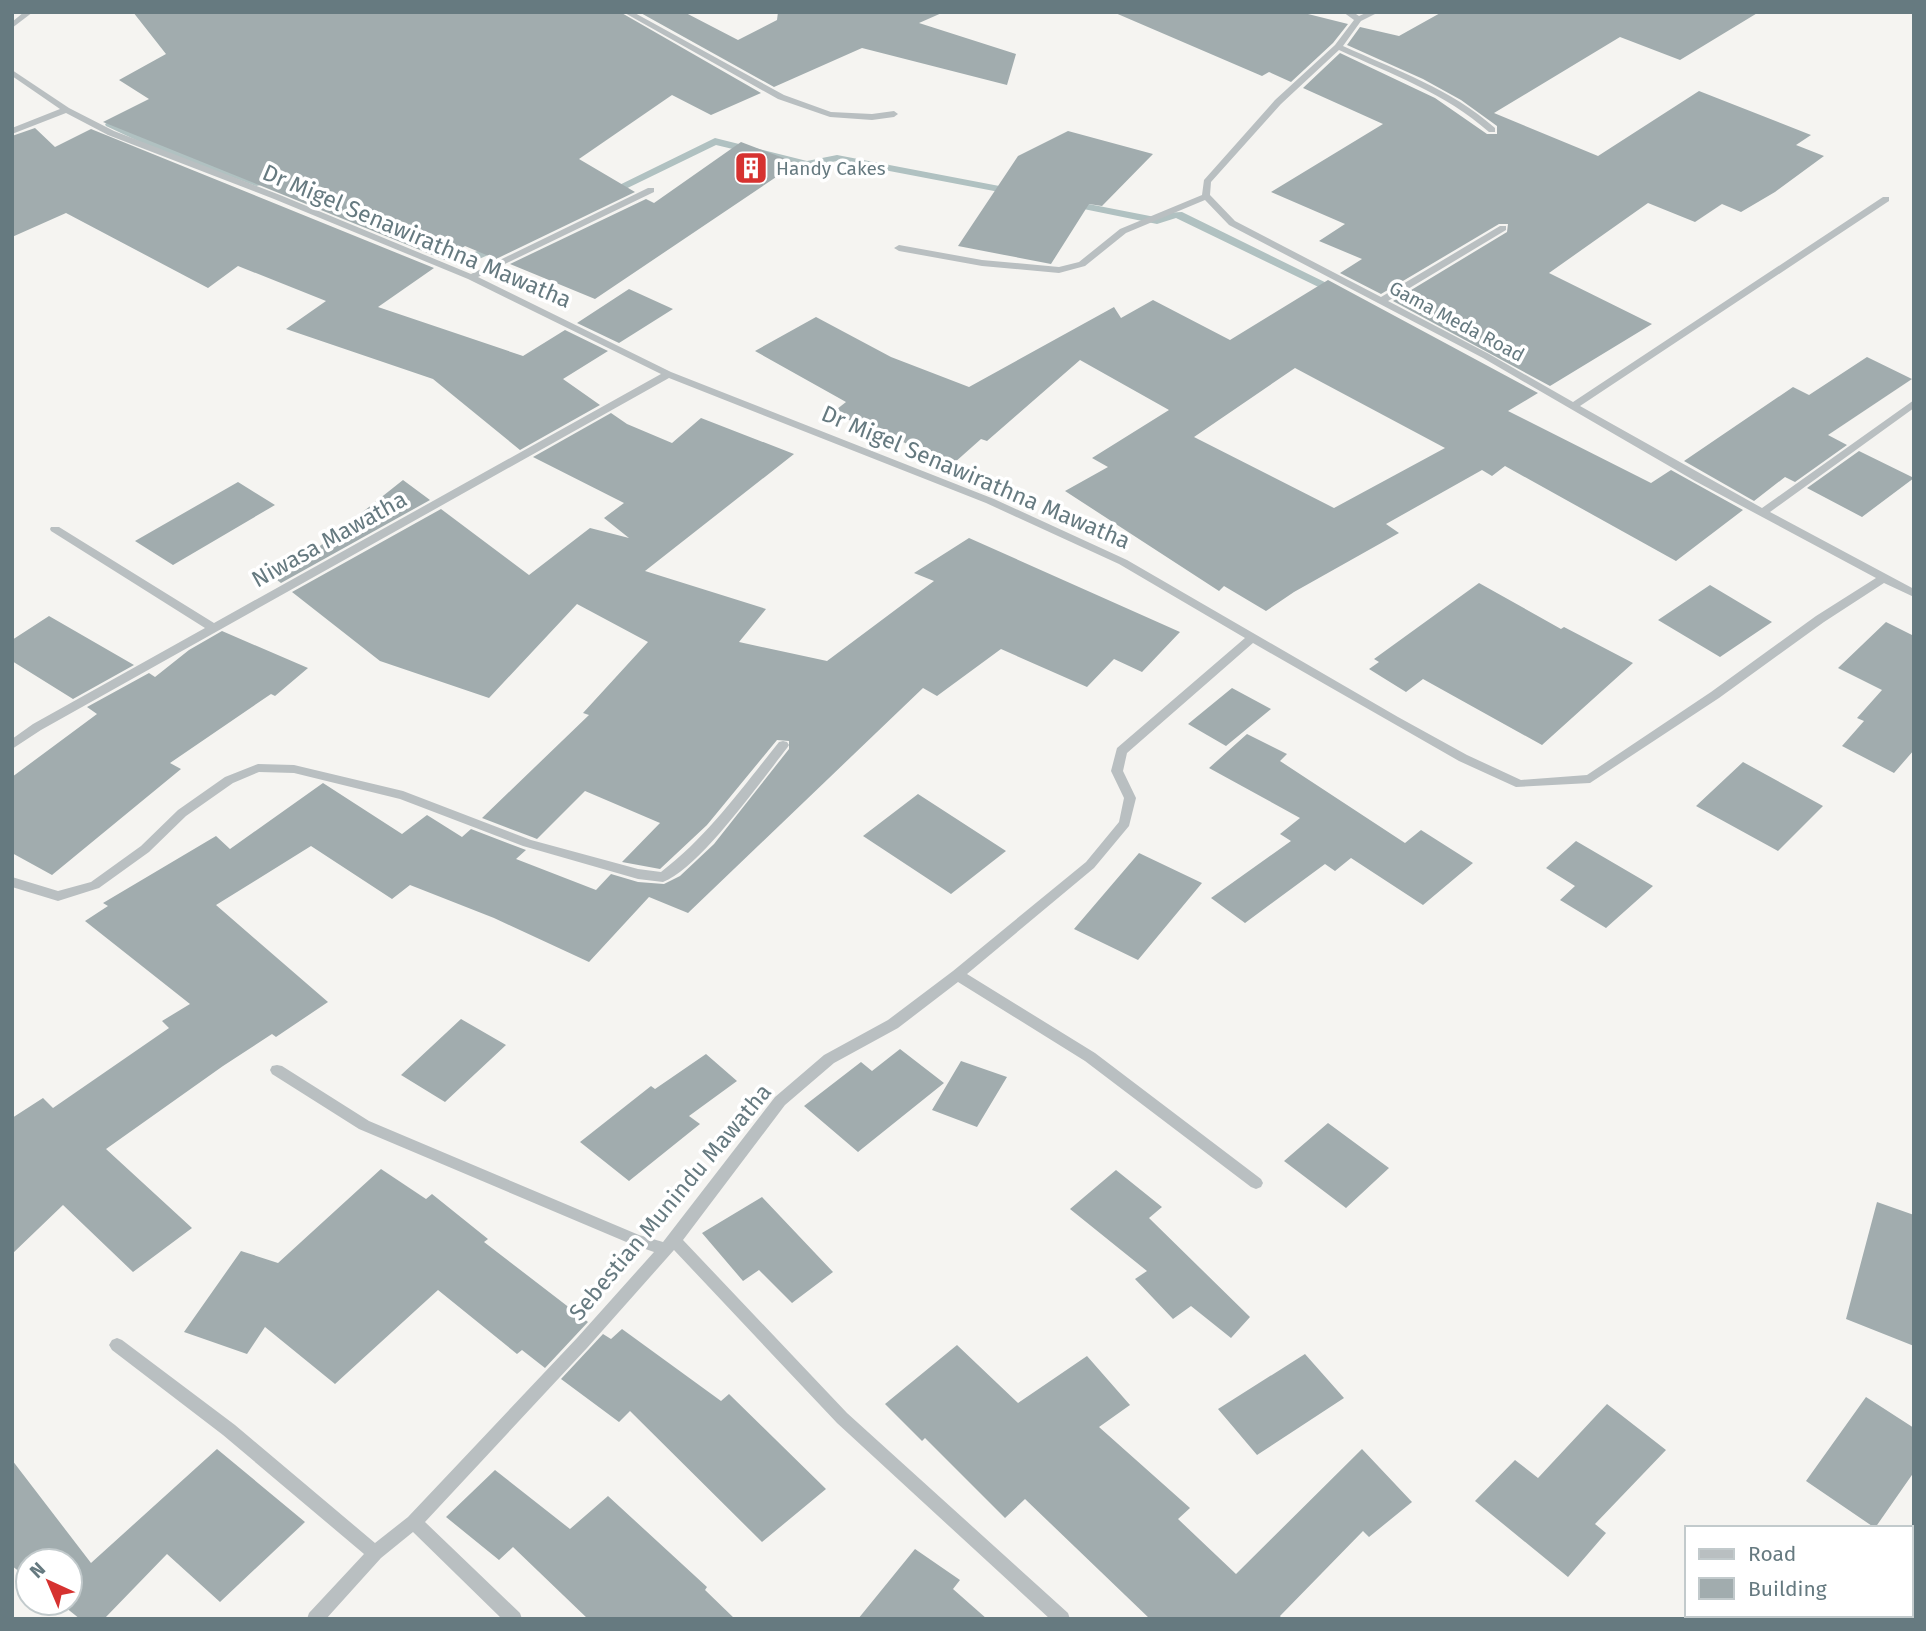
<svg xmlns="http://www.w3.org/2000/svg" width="1926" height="1631" viewBox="0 0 1926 1631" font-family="'Fira Sans',sans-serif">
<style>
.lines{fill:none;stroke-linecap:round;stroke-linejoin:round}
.stream{fill:#b0c1c1;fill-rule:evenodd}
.building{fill:#a1acae;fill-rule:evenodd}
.minor{fill:#b9bfc1;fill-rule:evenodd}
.labels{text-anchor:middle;stroke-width:7;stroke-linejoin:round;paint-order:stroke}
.far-poi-label{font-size:19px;fill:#667a80;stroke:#fff;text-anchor:start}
.far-street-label{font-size:19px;fill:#667a80;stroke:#fff}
.street-label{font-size:23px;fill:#667a80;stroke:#fff}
</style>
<rect width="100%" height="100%" fill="#f5f4f1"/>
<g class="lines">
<path class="stream" d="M110 121 163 145 266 184 256 186 155 149 106 126 105 124Z
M715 138 807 161 837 155 1015 189 1021 192 1015 195 837 161 807 167 716 145 609 197 599 195Z
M1068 200 1155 217 1164 213 1182 212 1345 292 1343 295H1335L1176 218 1157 224 1064 205V201Z
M500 241 506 245 504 248 461 267 426 248 432 244 436 245 461 258Z"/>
</g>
<path class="building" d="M133 12H620L761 93 711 115 672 95 579 159 635 192 496 259 465 246 445 260 103 122 149 99 119 80 166 54Z
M639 12H684L738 40 777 20 778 12H944L919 23 1016 54 1007 85 862 48 774 87Z
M1113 12H1300L1348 24 1333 43 1291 82 1269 72 1262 76Z
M1442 12H1759L1680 60 1620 37 1494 113 1598 156 1699 91 1811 135 1796 145 1824 156 1775 192 1741 212 1722 204 1695 222 1648 203 1549 273 1652 324 1550 386 1393 301 1507 232 1508 224H1499L1381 294 1340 273 1362 259 1319 241 1345 224 1271 192 1383 124 1303 88 1340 53 1435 98 1487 134H1497V126L1461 100 1423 79 1347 45 1360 27 1399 36Z
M35 128 55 147 91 129 434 268 378 307 523 356 565 330 608 351 563 379 600 405 520 450 433 379 286 329 326 301 238 266 208 288 66 213 12 237V136Z
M1068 131 1153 154 1102 206 1089 204 1051 264 958 246 1018 156Z
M741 142 797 163 595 299 510 264 646 199 654 203Z
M1328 280 1538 393 1508 411 1651 483 1671 470 1743 510 1676 561 1505 466 1492 476 1482 470 1386 524 1399 533 1294 592 1266 611 1224 586 1219 591 1065 491 1108 467 1092 458 1169 410 1080 360 987 441 981 439 954 463 832 413 846 402 755 351 816 317 891 357 969 387 1114 307 1121 318 1153 300 1230 340ZM1295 368 1445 448 1334 508 1194 437Z
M629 289 673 309 619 343 577 323Z
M1867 357 1912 379 1828 435 1847 445 1795 482 1785 477 1754 501 1684 461 1793 387 1809 395Z
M611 413 627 424 672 443 701 418 794 454 645 571 766 609 739 642 827 661 934 581 914 573 969 538 1180 632 1142 672 1114 659 1087 687 1001 649 937 696 923 688 688 913 649 897 589 962 494 918 410 885 392 899 311 846 216 905 328 1002 276 1037 272 1034 223 1066 106 1149 192 1228 133 1272 63 1205 12 1254V1118L43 1098 53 1108 169 1028 162 1021 190 1004 85 921 108 906 103 903 216 836 230 849 323 783 402 834 427 815 462 837 471 829 526 850 516 859 596 890 611 874 638 882 664 884 680 876 714 844 789 749V741L777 740 707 825 660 869 622 862 660 823 585 791 537 839 532 837 482 818 589 715 583 713 648 642 577 604 489 698 380 661 292 592 441 509 529 575 590 528 629 538 604 518 624 503 533 457Z
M1859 451 1914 478 1862 517 1807 488Z
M403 480 430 500 281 583 277 580Z
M238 482 275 505 173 565 135 541Z
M1479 583 1561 629 1564 627 1633 663 1542 745 1423 679 1406 692 1369 669 1379 662 1374 659Z
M1710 585 1772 622 1720 657 1658 620Z
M49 616 134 665 73 699 12 661V640Z
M1886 622 1914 636V750L1894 773 1842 746 1864 721 1857 718 1882 690 1838 668Z
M222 631 308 668 275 696 271 694 170 763 181 769 52 875 12 853V777L97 714 87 707 149 673 155 677 189 650Z
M1232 688 1271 709 1226 746 1188 724Z
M1247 734 1287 754 1280 761 1405 843 1421 830 1473 863 1423 905 1351 858 1335 871 1325 864 1245 923 1211 898 1291 841 1280 834 1300 818 1209 768Z
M1743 762 1823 806 1778 851 1696 806Z
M918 794 1006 851 951 894 863 836Z
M1576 841 1653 886 1606 928 1560 900 1575 886 1546 868Z
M1139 853 1202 883 1138 960 1074 929Z
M461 1019 506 1045 445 1102 401 1075Z
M900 1049 944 1083 858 1152 804 1106 861 1062 872 1071Z
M706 1054 737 1081 689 1116 700 1124 629 1181 580 1142 651 1086 655 1089Z
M961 1061 1007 1077 977 1127 932 1110Z
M1328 1123 1389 1168 1346 1208 1284 1161Z
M381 1169 426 1199 432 1194 488 1239 484 1242 588 1322 545 1368 522 1350 517 1354 438 1290 335 1384 265 1327 247 1354 184 1332 241 1251 278 1263Z
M1116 1170 1162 1207 1149 1218 1250 1317 1231 1338 1191 1306 1173 1319 1135 1279 1147 1271 1070 1209Z
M762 1197 833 1272 792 1303 759 1270 743 1281 702 1233Z
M1877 1202 1914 1215V1346L1846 1319Z
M622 1329 721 1401 729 1394 826 1489 762 1542 630 1411 619 1422 561 1379 603 1334 611 1339Z
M957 1345 1018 1403 1087 1356 1130 1405 1099 1427 1190 1508 1178 1519 1236 1574 1362 1449 1412 1502 1369 1537 1363 1531 1280 1616 1282 1619H1150L1025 1499 1005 1518 925 1438 922 1441 885 1404Z
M1305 1354 1344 1398 1257 1455 1218 1409Z
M1866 1397 1914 1428V1472L1875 1528 1806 1481Z
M1607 1404 1666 1450 1595 1524 1606 1533 1568 1577 1475 1501 1515 1460 1538 1478Z
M217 1449 305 1522 220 1602 167 1554 104 1619H80L60 1603H70V1561H28V1578L12 1566V1460L91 1563Z
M495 1470 570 1529 608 1496 707 1587 705 1590 735 1619H588L513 1547 499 1560 446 1517Z
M915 1549 960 1580 953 1589 987 1619H858Z"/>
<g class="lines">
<path class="minor" d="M24 12H33L12 28V22Z
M623 12H633L784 95 831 112 872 114 894 111 898 114 894 117 872 120 830 117 778 99Z
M1343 12H1353L1359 16 1368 12H1379L1361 21 1343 46C1396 70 1451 89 1495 128V132H1489C1445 93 1391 74 1339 50L1281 104 1211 182 1210 195 1235 221 1381 297 1500 226H1506V230L1388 301 1489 354 1573 402 1883 197H1889V201L1580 406 1762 508 1914 400V408L1770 512 1914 589V597L1884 583 1824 622 1719 698 1590 783 1516 787 1459 761 1253 643 1127 753 1123 771 1136 798 1129 826 1094 868 967 974 1095 1053 1261 1179 1263 1183 1261 1187 1256 1189 1251 1187 1085 1061 958 982 898 1028 834 1063 785 1105 683 1240 847 1413 1068 1613 1070 1619H1050L837 1423 674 1250 587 1348 425 1522 520 1613 522 1619H502L413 1532 381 1558 326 1619H307L309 1613 364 1554 223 1435 112 1350 109 1345 112 1340 117 1338 122 1340 235 1425 375 1543 408 1517 577 1338 654 1252 631 1244 359 1129 272 1074 270 1070 272 1066 277 1065 282 1066 369 1121 639 1235 663 1242 775 1097 824 1055 888 1020 953 971 1086 862 1119 822 1124 798 1111 771 1117 748 1245 638 1119 564 986 503 669 378 41 730 12 749V739L33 724 205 628 51 531 50 529 51 527H59L214 623 661 374 468 279 274 199 108 135 66 113 12 134V128L60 109 12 76V70L69 108 114 131 280 195 471 274 648 188H654V192L478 277 671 372 994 499 1127 560 1398 717 1467 755 1521 780 1587 775 1711 692 1816 616 1876 578 1695 481 1483 358 1229 225 1205 200 1126 233 1085 266 1059 273 982 266 899 251 894 248 899 245 982 260 1059 267 1079 262 1120 229 1202 195 1204 180 1275 100 1335 45 1354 20Z
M783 741 787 742 789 745 787 748C761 781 700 868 663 882L638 879 523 846 400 799 294 773 259 772 233 783 186 816 149 852 99 888 58 901 12 887V877L58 891 91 882 141 846 178 810 225 777 258 764 294 765 403 791 531 840 638 869 661 872C708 836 742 788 779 742Z"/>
</g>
<defs>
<symbol id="building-square" viewBox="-11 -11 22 22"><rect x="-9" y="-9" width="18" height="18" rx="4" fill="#d63230" stroke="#fff"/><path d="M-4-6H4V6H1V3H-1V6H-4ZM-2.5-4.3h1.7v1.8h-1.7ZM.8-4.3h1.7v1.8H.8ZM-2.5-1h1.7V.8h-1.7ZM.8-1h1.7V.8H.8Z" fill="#fff"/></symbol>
</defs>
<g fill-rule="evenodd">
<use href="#building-square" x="732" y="149" width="38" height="38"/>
</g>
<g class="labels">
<g class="far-poi-label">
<text x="776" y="175">Handy Cakes</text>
</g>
<g class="far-street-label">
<text transform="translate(1457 321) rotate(28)" y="7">Gama Meda Road</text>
</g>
<g class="street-label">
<text transform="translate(417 236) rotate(23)" y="8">Dr Migel Senawirathna Mawatha</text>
<text transform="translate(976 477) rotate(23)" y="8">Dr Migel Senawirathna Mawatha</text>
<text transform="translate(329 539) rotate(-29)" y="8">Niwasa Mawatha</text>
<text transform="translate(670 1202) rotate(-50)" y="8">Sebestian Munindu Mawatha</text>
</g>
</g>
<rect width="1926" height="1631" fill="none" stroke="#667a80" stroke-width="28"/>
<rect x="1685" y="1526" width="228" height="91" fill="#ffffff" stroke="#c2cacc" stroke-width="2"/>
<rect x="1699" y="1549" width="35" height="10" fill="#b9bfc1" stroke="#c2cacc" stroke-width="2"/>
<text x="1748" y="1561" font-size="21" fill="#667a80">Road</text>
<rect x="1699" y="1578" width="35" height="21" fill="#a1acae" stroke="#c2cacc" stroke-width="2"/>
<text x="1748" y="1596" font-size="21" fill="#667a80">Building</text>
<g transform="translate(49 1582) rotate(316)"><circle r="33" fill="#ffffff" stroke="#c2cacc" stroke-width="2"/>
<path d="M0-5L12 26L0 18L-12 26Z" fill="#d63230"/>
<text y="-10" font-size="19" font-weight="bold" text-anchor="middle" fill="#667a80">N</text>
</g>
</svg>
